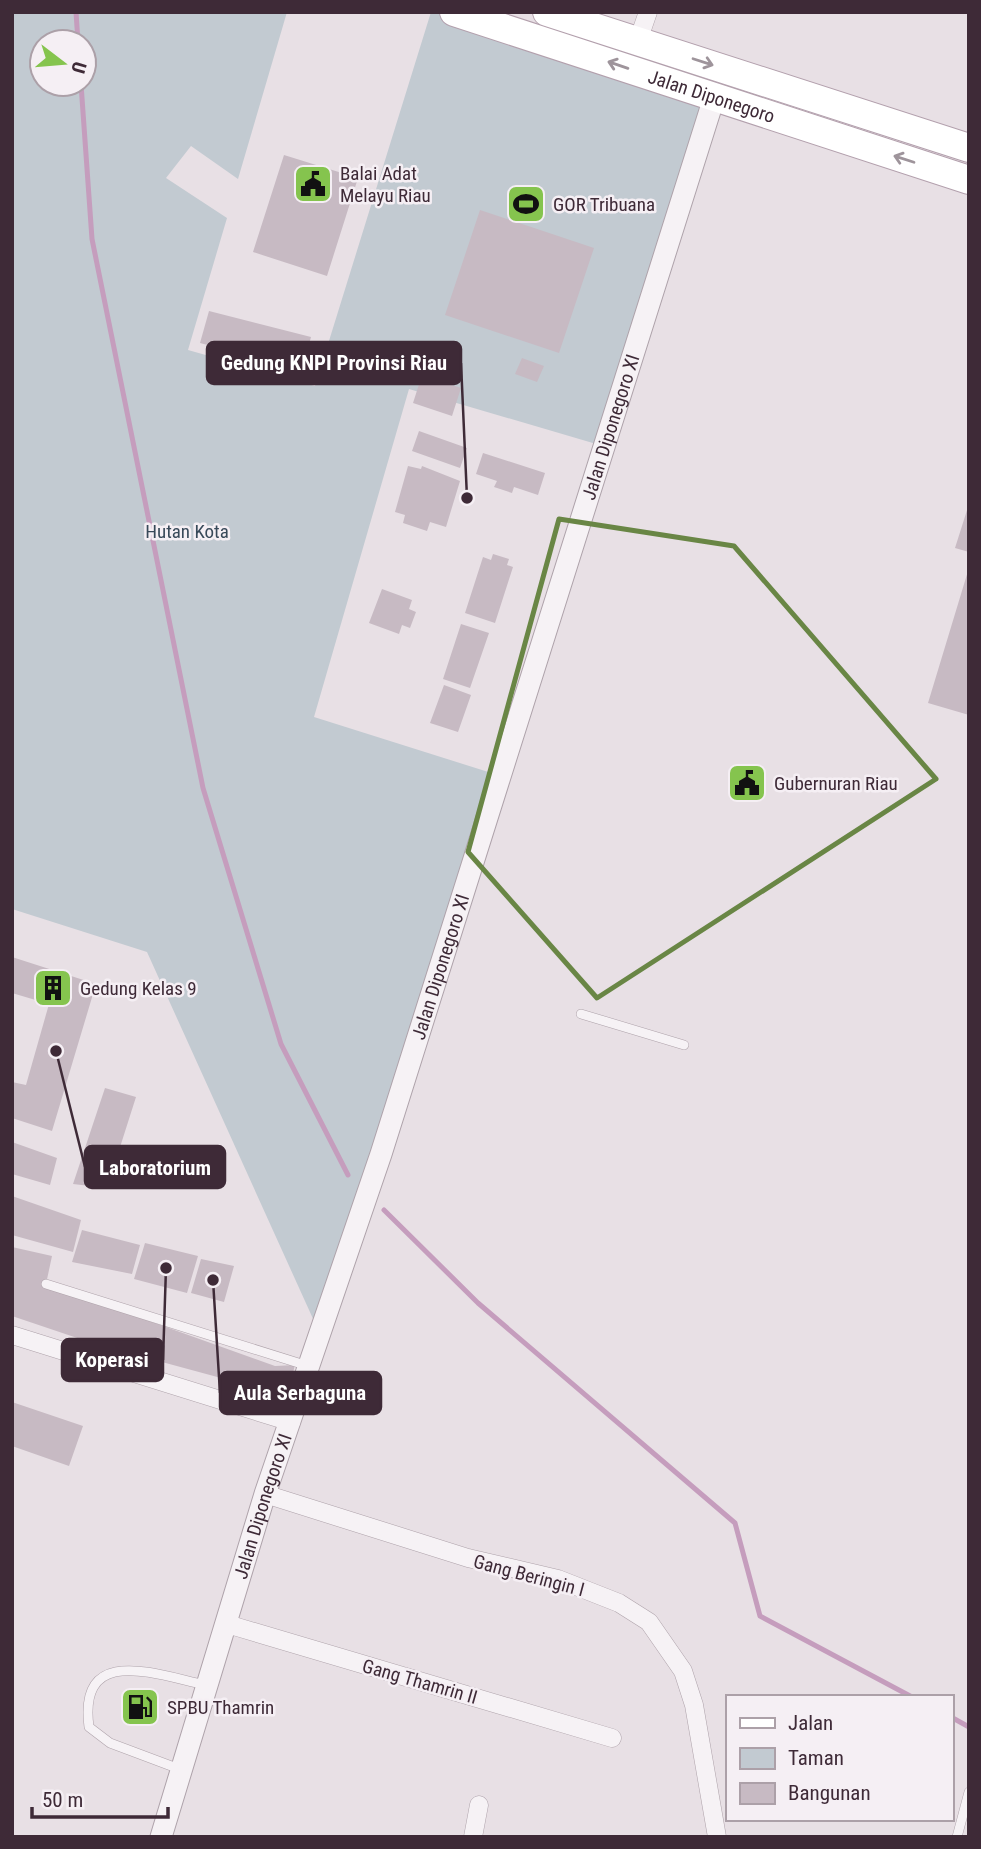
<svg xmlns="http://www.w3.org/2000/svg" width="981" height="1849" viewBox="0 0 981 1849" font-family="'Roboto Condensed',sans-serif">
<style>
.green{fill:#c2cad1;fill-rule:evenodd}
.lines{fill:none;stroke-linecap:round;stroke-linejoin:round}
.stream{stroke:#c59dbd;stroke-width:5}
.building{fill:#c7bac3}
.service-casing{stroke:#aea2aa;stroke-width:10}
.minor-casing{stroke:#aea2aa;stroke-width:19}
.tertiary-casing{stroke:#aea2aa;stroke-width:23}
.primary-casing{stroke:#b3a0ad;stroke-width:30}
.service{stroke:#f6f2f5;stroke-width:9}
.minor{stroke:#f6f2f5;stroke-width:18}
.tertiary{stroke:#f6f2f5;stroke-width:21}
.primary{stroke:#fff;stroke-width:28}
.oneway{stroke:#9e949b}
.marked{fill:none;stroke:#698645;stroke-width:5;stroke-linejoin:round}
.labels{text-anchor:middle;stroke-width:5;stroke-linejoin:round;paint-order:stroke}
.street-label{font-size:19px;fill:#3e2a37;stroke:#f5eff4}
.poi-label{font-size:19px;fill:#3e2a37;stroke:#f5eff4;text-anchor:start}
.park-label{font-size:19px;fill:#384959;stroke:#f5eff4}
.leader{fill:none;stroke:#3e2a37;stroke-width:2.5}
.callout-dot{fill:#3e2a37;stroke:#f5eff4;stroke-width:2.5}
.callout{fill:#3e2a37;stroke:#3e2a37;stroke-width:2.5}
.callout-label{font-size:21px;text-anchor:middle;font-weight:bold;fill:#fff}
</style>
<rect width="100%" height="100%" fill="#e8e0e5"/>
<path class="green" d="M12 12H287L238 179 191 146 166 178 227 218 188 350 315 386 431 12H454L713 98 603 446 409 389 314 717 501 776 319 1332 147 952 12 909ZM42 42H84V84H42Z"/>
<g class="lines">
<path class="stream" d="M76 12 78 42
M81 84 92 239 203 788 281 1044 348 1175
M384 1210 478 1303 735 1523 760 1616 912 1697
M951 1717 969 1727"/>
</g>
<path class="building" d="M284 155 358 178 327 276 253 252Z
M480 210 594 248 559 353 445 315Z
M209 311 311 337 302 370 200 343Z
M522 358 544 366 537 382 515 374Z
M422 375 461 388 452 416 413 403Z
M419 431 467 448 460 468 412 451Z
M483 453 545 473 538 495 514 487 512 493 494 487 497 481 476 474Z
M408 466 421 469 422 466 460 481 446 527 430 522 427 531 403 523 405 515 395 512Z
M968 507H969V552L955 548Z
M493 554 509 559 507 565 513 567 495 623 465 613 483 557 491 560Z
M968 571 969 572V715L928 703Z
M382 589 412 600 409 609 416 612 410 628 402 625 399 634 369 623Z
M461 624 489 633 470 688 443 679Z
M444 685 471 695 458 732 430 723Z
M12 957 96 984 52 1131 12 1118V1082L26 1085 49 1004 12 993Z
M105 1088 136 1097 107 1188 73 1184Z
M12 1142 57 1158 50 1185 12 1174Z
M12 1196 81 1220 73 1252 12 1235Z
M82 1230 140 1245 132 1274 72 1262Z
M145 1243 198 1256 187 1293 134 1279Z
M12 1247 52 1256 46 1284 275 1366 295 1365 287 1396 92 1343 12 1316Z
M201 1259 234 1266 224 1302 191 1293Z
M12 1402 83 1426 69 1466 12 1446Z"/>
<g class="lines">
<defs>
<path id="service" d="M581 1014 684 1045
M46 1284 308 1366
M182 1770 110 1743 89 1727C78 1643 157 1675 206 1685
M957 1837 969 1792"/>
<path id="minor" d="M638 41 648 12
M12 1335 291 1422
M265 1494 468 1558 558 1579 619 1603 649 1622 683 1671 694 1705 717 1837
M227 1624 612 1738
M473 1837 479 1805"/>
<g id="tertiary">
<path id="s1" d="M161 1837 265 1494 381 1154 714 98"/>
</g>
<g id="primary">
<path id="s2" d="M454 12 969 180"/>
<path d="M547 12 969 148"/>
</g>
</defs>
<use href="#service" class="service-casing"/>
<use href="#minor" class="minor-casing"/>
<use href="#tertiary" class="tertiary-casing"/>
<use href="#primary" class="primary-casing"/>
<use href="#service" class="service"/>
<use href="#minor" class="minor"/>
<use href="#tertiary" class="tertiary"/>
<use href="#primary" class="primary"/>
</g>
<defs><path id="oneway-shaft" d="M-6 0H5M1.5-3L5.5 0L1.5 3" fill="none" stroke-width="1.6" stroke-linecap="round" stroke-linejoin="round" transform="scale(1.75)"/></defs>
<g class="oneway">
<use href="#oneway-shaft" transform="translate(703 62) rotate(18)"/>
<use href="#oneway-shaft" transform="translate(618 65) rotate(-161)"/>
<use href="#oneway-shaft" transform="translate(904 159) rotate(-162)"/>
</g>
<path class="marked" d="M559 519 734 546 936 779 597 998 468 852Z"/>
<defs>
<symbol id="civic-square" viewBox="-11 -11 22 22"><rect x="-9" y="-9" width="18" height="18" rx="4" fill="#85c44e" stroke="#f5eff4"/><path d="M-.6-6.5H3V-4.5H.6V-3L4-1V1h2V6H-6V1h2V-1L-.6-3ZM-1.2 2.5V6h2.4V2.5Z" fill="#111"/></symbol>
<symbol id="stadium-square" viewBox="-11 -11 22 22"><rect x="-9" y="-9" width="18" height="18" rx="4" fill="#85c44e" stroke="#f5eff4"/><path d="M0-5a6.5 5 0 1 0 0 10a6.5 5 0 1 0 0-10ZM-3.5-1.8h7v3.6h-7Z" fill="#111"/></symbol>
<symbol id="building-square" viewBox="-11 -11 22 22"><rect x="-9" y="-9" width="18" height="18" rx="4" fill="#85c44e" stroke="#f5eff4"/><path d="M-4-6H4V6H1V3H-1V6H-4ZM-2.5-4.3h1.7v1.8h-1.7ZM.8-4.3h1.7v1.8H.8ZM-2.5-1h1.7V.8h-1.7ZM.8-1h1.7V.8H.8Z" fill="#111"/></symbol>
<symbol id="fuel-square" viewBox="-11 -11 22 22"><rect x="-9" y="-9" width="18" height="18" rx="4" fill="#85c44e" stroke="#f5eff4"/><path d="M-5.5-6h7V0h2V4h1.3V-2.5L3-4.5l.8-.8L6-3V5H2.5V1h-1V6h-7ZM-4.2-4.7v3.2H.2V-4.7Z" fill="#111"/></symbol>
</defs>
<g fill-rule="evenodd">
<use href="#civic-square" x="291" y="162" width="44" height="44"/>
<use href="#stadium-square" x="504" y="182" width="44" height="44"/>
<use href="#civic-square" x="725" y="761" width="44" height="44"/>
<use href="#building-square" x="31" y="966" width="44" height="44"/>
<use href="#fuel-square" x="118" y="1685" width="44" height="44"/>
</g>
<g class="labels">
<g class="street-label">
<text dy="7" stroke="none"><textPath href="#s2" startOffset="271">Jalan Diponegoro</textPath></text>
<text dy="7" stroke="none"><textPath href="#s1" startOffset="1480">Jalan Diponegoro XI</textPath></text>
<text dy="7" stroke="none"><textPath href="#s1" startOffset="914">Jalan Diponegoro XI</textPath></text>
<text dy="7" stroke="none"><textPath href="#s1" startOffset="346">Jalan Diponegoro XI</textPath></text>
<text transform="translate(529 1575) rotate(15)" y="7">Gang Beringin I</text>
<text transform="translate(420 1681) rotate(16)" y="7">Gang Thamrin II</text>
</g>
<g class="poi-label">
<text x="340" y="180">Balai Adat<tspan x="340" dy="22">Melayu Riau</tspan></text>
<text x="553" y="211">GOR Tribuana</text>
<text x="774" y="790">Gubernuran Riau</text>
<text x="80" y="995">Gedung Kelas 9</text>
<text x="167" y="1714">SPBU Thamrin</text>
</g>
<g class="park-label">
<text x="187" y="538">Hutan Kota</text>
</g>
</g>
<path class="leader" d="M467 498L461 363M56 1051L85 1167M166 1268L163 1360M213 1280L220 1393"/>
<g class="callout-dot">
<circle cx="467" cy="498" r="7"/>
<circle cx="56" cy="1051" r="7"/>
<circle cx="166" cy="1268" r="7"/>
<circle cx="213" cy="1280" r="7"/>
</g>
<g class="callout">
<rect x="207" y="342" width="254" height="42" rx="7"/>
<rect x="85" y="1146" width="140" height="42" rx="7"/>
<rect x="62" y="1339" width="101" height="42" rx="7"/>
<rect x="220" y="1372" width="161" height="42" rx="7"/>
</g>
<g class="callout-label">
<text x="334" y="370">Gedung KNPI Provinsi Riau</text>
<text x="155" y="1175">Laboratorium</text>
<text x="112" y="1367">Koperasi</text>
<text x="300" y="1400">Aula Serbaguna</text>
</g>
<rect width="981" height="1849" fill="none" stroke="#3e2a37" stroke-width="28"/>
<rect x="726" y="1695" width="228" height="126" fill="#f5eff4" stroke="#aca0a8" stroke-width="2"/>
<rect x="740" y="1718" width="35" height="10" fill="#ffffff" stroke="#aca0a8" stroke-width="2"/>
<text x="788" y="1730" font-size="21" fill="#3e2a37">Jalan</text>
<rect x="740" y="1748" width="35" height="21" fill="#c2cad1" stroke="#aca0a8" stroke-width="2"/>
<text x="788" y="1765" font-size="21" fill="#3e2a37">Taman</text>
<rect x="740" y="1783" width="35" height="21" fill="#c7bac3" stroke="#aca0a8" stroke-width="2"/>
<text x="788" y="1800" font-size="21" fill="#3e2a37">Bangunan</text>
<g transform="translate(63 63) rotate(106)"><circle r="33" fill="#f5eff4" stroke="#aca0a8" stroke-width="2"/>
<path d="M0-5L12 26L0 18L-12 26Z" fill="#85c44e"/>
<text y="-10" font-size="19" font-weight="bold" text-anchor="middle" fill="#3e2a37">U</text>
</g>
<path d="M32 1807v10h136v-10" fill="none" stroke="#3e2a37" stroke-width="3.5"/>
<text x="42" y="1807" font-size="21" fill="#3e2a37" stroke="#f5eff4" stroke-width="5" paint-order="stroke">50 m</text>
</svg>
